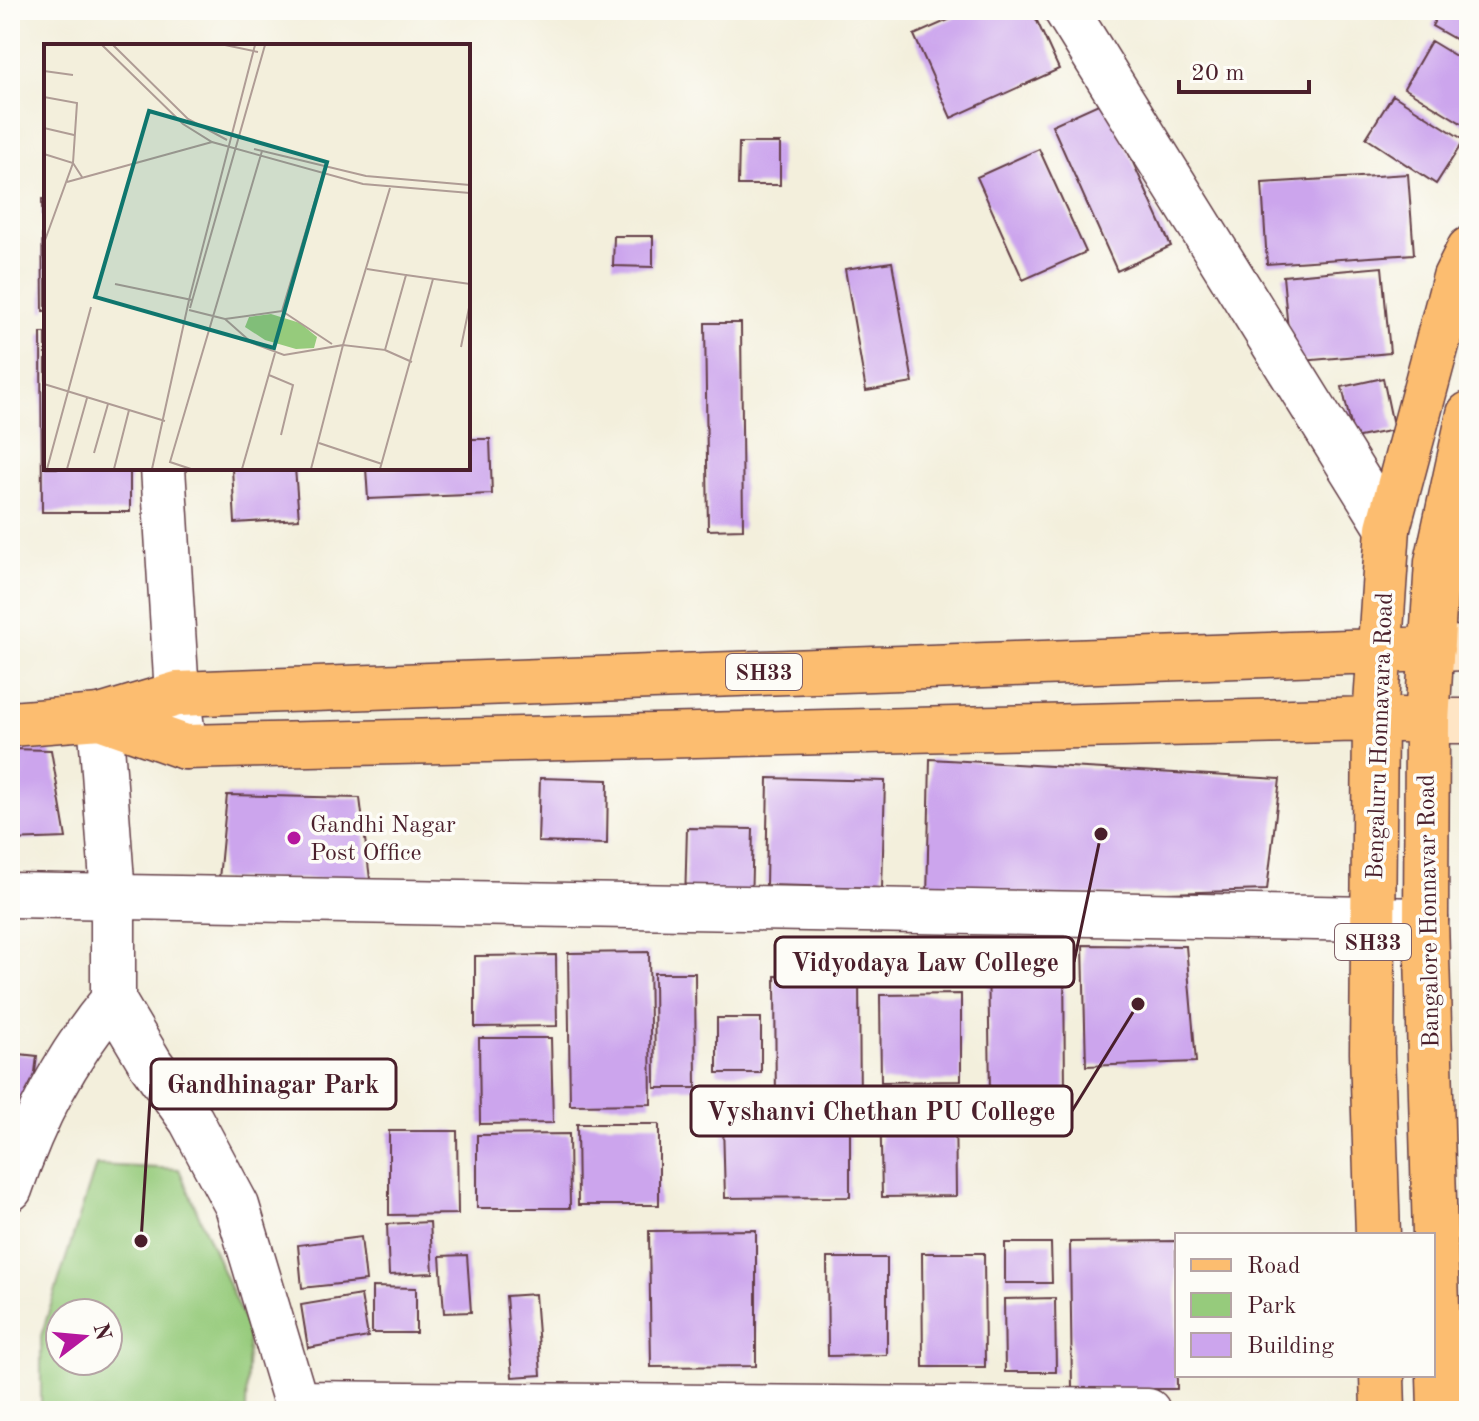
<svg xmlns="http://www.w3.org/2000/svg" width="1479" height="1421" viewBox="0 0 1479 1421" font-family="'Old Standard TT',serif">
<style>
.green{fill:#96cb7c;stroke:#707554;stroke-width:2;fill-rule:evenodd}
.building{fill:#cca5ed}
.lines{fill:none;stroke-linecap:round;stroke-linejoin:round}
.minor-casing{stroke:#633e46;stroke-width:47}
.secondary-casing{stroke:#633e46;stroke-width:47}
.primary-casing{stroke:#633e46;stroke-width:47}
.minor{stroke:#fff;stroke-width:44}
.secondary{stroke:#fee5c5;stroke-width:44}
.primary{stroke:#fcbd6f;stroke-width:44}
.poi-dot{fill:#b5179e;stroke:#fdfcf7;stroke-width:3}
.labels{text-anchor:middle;stroke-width:7;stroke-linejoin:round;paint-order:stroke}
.shield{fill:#fdfcf7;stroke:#806168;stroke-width:2}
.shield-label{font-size:22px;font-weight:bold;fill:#4a1f2b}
.street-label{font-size:24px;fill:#4a1f2b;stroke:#fdfcf7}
.poi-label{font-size:24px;fill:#4a1f2b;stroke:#fdfcf7;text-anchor:start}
.inset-road{fill:none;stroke:#af9c95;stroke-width:2}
.view{fill:#0f766e;fill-opacity:0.15;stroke:#0f766e;stroke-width:4}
.inset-edge{fill:none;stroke:#4a1f2b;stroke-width:4}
.leader{fill:none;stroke:#4a1f2b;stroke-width:3}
.callout-dot{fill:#4a1f2b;stroke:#fdfcf7;stroke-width:3}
.callout{fill:#fdfcf7;stroke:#4a1f2b;stroke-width:3}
.callout-label{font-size:26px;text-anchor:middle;font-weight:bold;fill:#4a1f2b}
</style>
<rect width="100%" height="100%" fill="#fdfcf7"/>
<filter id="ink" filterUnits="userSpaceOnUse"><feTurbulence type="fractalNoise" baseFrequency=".0125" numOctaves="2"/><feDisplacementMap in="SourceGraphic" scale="16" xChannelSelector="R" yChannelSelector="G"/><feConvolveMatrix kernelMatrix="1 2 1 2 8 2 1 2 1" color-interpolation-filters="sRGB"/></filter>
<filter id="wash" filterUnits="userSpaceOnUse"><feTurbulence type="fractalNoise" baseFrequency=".006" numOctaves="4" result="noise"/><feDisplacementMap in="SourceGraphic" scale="32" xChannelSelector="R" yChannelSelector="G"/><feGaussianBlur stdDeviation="1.8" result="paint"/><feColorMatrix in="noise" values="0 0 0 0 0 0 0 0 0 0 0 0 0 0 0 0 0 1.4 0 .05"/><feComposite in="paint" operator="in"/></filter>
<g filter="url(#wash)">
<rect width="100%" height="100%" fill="#f3efdc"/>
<path class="green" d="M96 1165 179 1169 248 1330 246 1411H41V1336ZM60 1313H108V1361H60Z"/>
<g id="blocks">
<path class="building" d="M971 10H1032L1059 69 951 118 914 35Z
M1440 10H1469V47L1432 26Z
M1431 41 1469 64 1466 126 1404 88Z
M1393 95 1464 140 1436 184 1366 138Z
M1105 101 1171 246 1117 271 1052 125Z
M739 143H780V185H738Z
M1039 149 1086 252 1023 280 977 177Z
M1408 174 1414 254 1267 264 1262 183Z
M42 199H46V311H43Z
M614 236H653V267L613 266Z
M892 262 913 383 866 391 845 269Z
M1382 267 1390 353 1291 362 1283 276Z
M705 323H741L743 529 708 530Z
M41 333H46V468H130V512H42Z
M1383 378 1394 430 1354 438 1342 387Z
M468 439H490L492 494 368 499 366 468H468Z
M232 468H295L299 519 235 523Z
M10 749 51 750 66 838 10 840Z
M930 759 1280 779 1267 890 927 900Z
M540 778 608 780 607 844 538 842Z
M768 778 885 781 882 888 766 885Z
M227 795 360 798 370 879H219Z
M687 828 753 829 751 905 685 903Z
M1083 945 1186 946 1196 1062 1086 1066Z
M649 952 651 1104 570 1105 568 953Z
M1064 952 1065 1094 990 1095 988 953Z
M556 955 557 1026 475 1027V956Z
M654 973H695L696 1088H655Z
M775 976H859L860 1108H776Z
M961 994V1081L881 1082 880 995Z
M717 1018H761V1073H717Z
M479 1038H551L553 1123 480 1124Z
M10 1053 37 1056 30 1113 10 1110Z
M955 1095 956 1196 882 1197 880 1096Z
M850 1122V1197L725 1198 723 1123Z
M577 1124H659V1205H578Z
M389 1131H457L458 1214 389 1215Z
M569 1134 570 1208H477V1135Z
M430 1222 433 1273 389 1275 387 1224Z
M756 1230V1366L651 1367 649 1231Z
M361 1237 366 1281 302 1288 298 1245Z
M1176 1241 1177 1389H1072L1070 1242Z
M1005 1243H1051L1052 1283H1005Z
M922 1253H984L985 1367H923Z
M467 1255 471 1312 444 1313 440 1256Z
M827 1258H887V1355L828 1356Z
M372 1287 416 1288V1333H372Z
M535 1294 541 1375 512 1377 506 1296Z
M361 1295 368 1337 308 1348 301 1305Z
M1055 1298 1056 1372H1005L1004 1299Z"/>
</g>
</g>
<g filter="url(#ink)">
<use href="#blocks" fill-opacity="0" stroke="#633e46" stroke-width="2"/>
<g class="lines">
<defs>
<path id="minor" d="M1066 10 1388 528
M163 468 177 694 185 747
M100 717 113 895V1000L151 1064 191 1120 237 1206 296 1403 295 1411
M10 895 1426 920
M10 1189C34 1118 65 1058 113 1000
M296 1403 1148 1411"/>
<path id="secondary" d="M1432 649 1469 648
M1427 721H1469"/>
<path id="primary" d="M100 717 185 747 1375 719 1427 721
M10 724 100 717 177 694 1432 649
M1378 1235 1372 1053 1375 719 1388 528 1455 277 1469 249
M1382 1375 1383 1411
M1440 1411 1426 920 1427 721 1437 562 1469 414"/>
</defs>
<use href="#minor" class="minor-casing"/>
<use href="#secondary" class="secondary-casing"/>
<use href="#primary" class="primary-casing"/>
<use href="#minor" class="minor"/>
<use href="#secondary" class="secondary"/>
<use href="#primary" class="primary"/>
</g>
</g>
<circle class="poi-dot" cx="294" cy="838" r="8"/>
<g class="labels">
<g class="shield">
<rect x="726" y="654" width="76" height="36" rx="6"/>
<rect x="1335" y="924" width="76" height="36" rx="6"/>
</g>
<g class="shield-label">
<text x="764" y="680">SH33</text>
<text x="1373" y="950">SH33</text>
</g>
<g class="street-label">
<text transform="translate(1379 736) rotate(-88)" y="8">Bengaluru Honnavara Road</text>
<text transform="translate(1428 911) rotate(-91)" y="8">Bangalore Honnavar Road</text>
</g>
<g class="poi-label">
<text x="310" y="832">Gandhi Nagar<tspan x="310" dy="28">Post Office</tspan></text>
</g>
</g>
<g transform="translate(44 44)">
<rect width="426" height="426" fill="#f3efdc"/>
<path d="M227 270 256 279 273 293 270 304 252 305 221 296 201 283 205 273Z" fill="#96cb7c"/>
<path class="inset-road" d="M58 1 139 80 168 98 319 140 426 149M69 1 144 75 183 96M181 1 214 8M0 27 29 31M0 53 33 59 29 119 0 199M0 84 30 91M210 105 322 132 426 141M0 110 29 119 38 133M23 138 168 98M362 231 426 240M71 240 148 256M146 264 221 1M145 266 181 275 238 267 288 300M238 267 279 130M181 275 208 299 240 311 299 301 346 144M417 303 426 259M341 306 368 318M225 331 249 341 237 391M0 340 121 377M275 399 338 420M50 409 64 360M3 425 47 263M23 425 43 354M70 425 85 366M108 425 145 256 211 1M147 425 126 418 218 107M198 425 231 309M267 425 299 301 341 306 362 231 323 225M336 425 389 235"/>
<path class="view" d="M105 67 283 118 230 304 51 253Z"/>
<rect width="426" height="426" class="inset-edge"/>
</g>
<path class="leader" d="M1101 834L1074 962M141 1241L151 1084M1138 1004L1072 1111"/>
<g class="callout-dot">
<circle cx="1101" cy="834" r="8"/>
<circle cx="141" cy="1241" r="8"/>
<circle cx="1138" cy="1004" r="8"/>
</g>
<g class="callout">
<rect x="775" y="937" width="299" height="50" rx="8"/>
<rect x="151" y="1059" width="245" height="50" rx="8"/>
<rect x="691" y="1086" width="381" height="50" rx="8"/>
</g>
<g class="callout-label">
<text x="925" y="971">Vidyodaya Law College</text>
<text x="273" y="1093">Gandhinagar Park</text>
<text x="881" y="1120">Vyshanvi Chethan PU College</text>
</g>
<rect width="1479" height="1421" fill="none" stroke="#fdfcf7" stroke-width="40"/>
<rect x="1175" y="1233" width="260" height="144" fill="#fdfcf7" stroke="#b5a4a5" stroke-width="2"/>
<rect x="1191" y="1259" width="40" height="12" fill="#fcbd6f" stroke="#b5a4a5" stroke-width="2"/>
<text x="1247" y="1273" font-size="24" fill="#4a1f2b">Road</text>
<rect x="1191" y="1293" width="40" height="24" fill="#96cb7c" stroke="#b5a4a5" stroke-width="2"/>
<text x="1247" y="1313" font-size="24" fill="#4a1f2b">Park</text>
<rect x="1191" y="1333" width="40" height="24" fill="#cca5ed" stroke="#b5a4a5" stroke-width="2"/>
<text x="1247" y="1353" font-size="24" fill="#4a1f2b">Building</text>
<g transform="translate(84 1337) rotate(74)"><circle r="38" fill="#fdfcf7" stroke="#b5a4a5" stroke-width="2"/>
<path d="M0-6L14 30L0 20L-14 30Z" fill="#b5179e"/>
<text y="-12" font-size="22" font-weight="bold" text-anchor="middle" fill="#4a1f2b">N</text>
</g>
<path d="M1179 80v12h130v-12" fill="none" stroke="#4a1f2b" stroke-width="4"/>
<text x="1191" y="80" font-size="24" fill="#4a1f2b" stroke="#fdfcf7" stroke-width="6" paint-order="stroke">20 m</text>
</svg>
